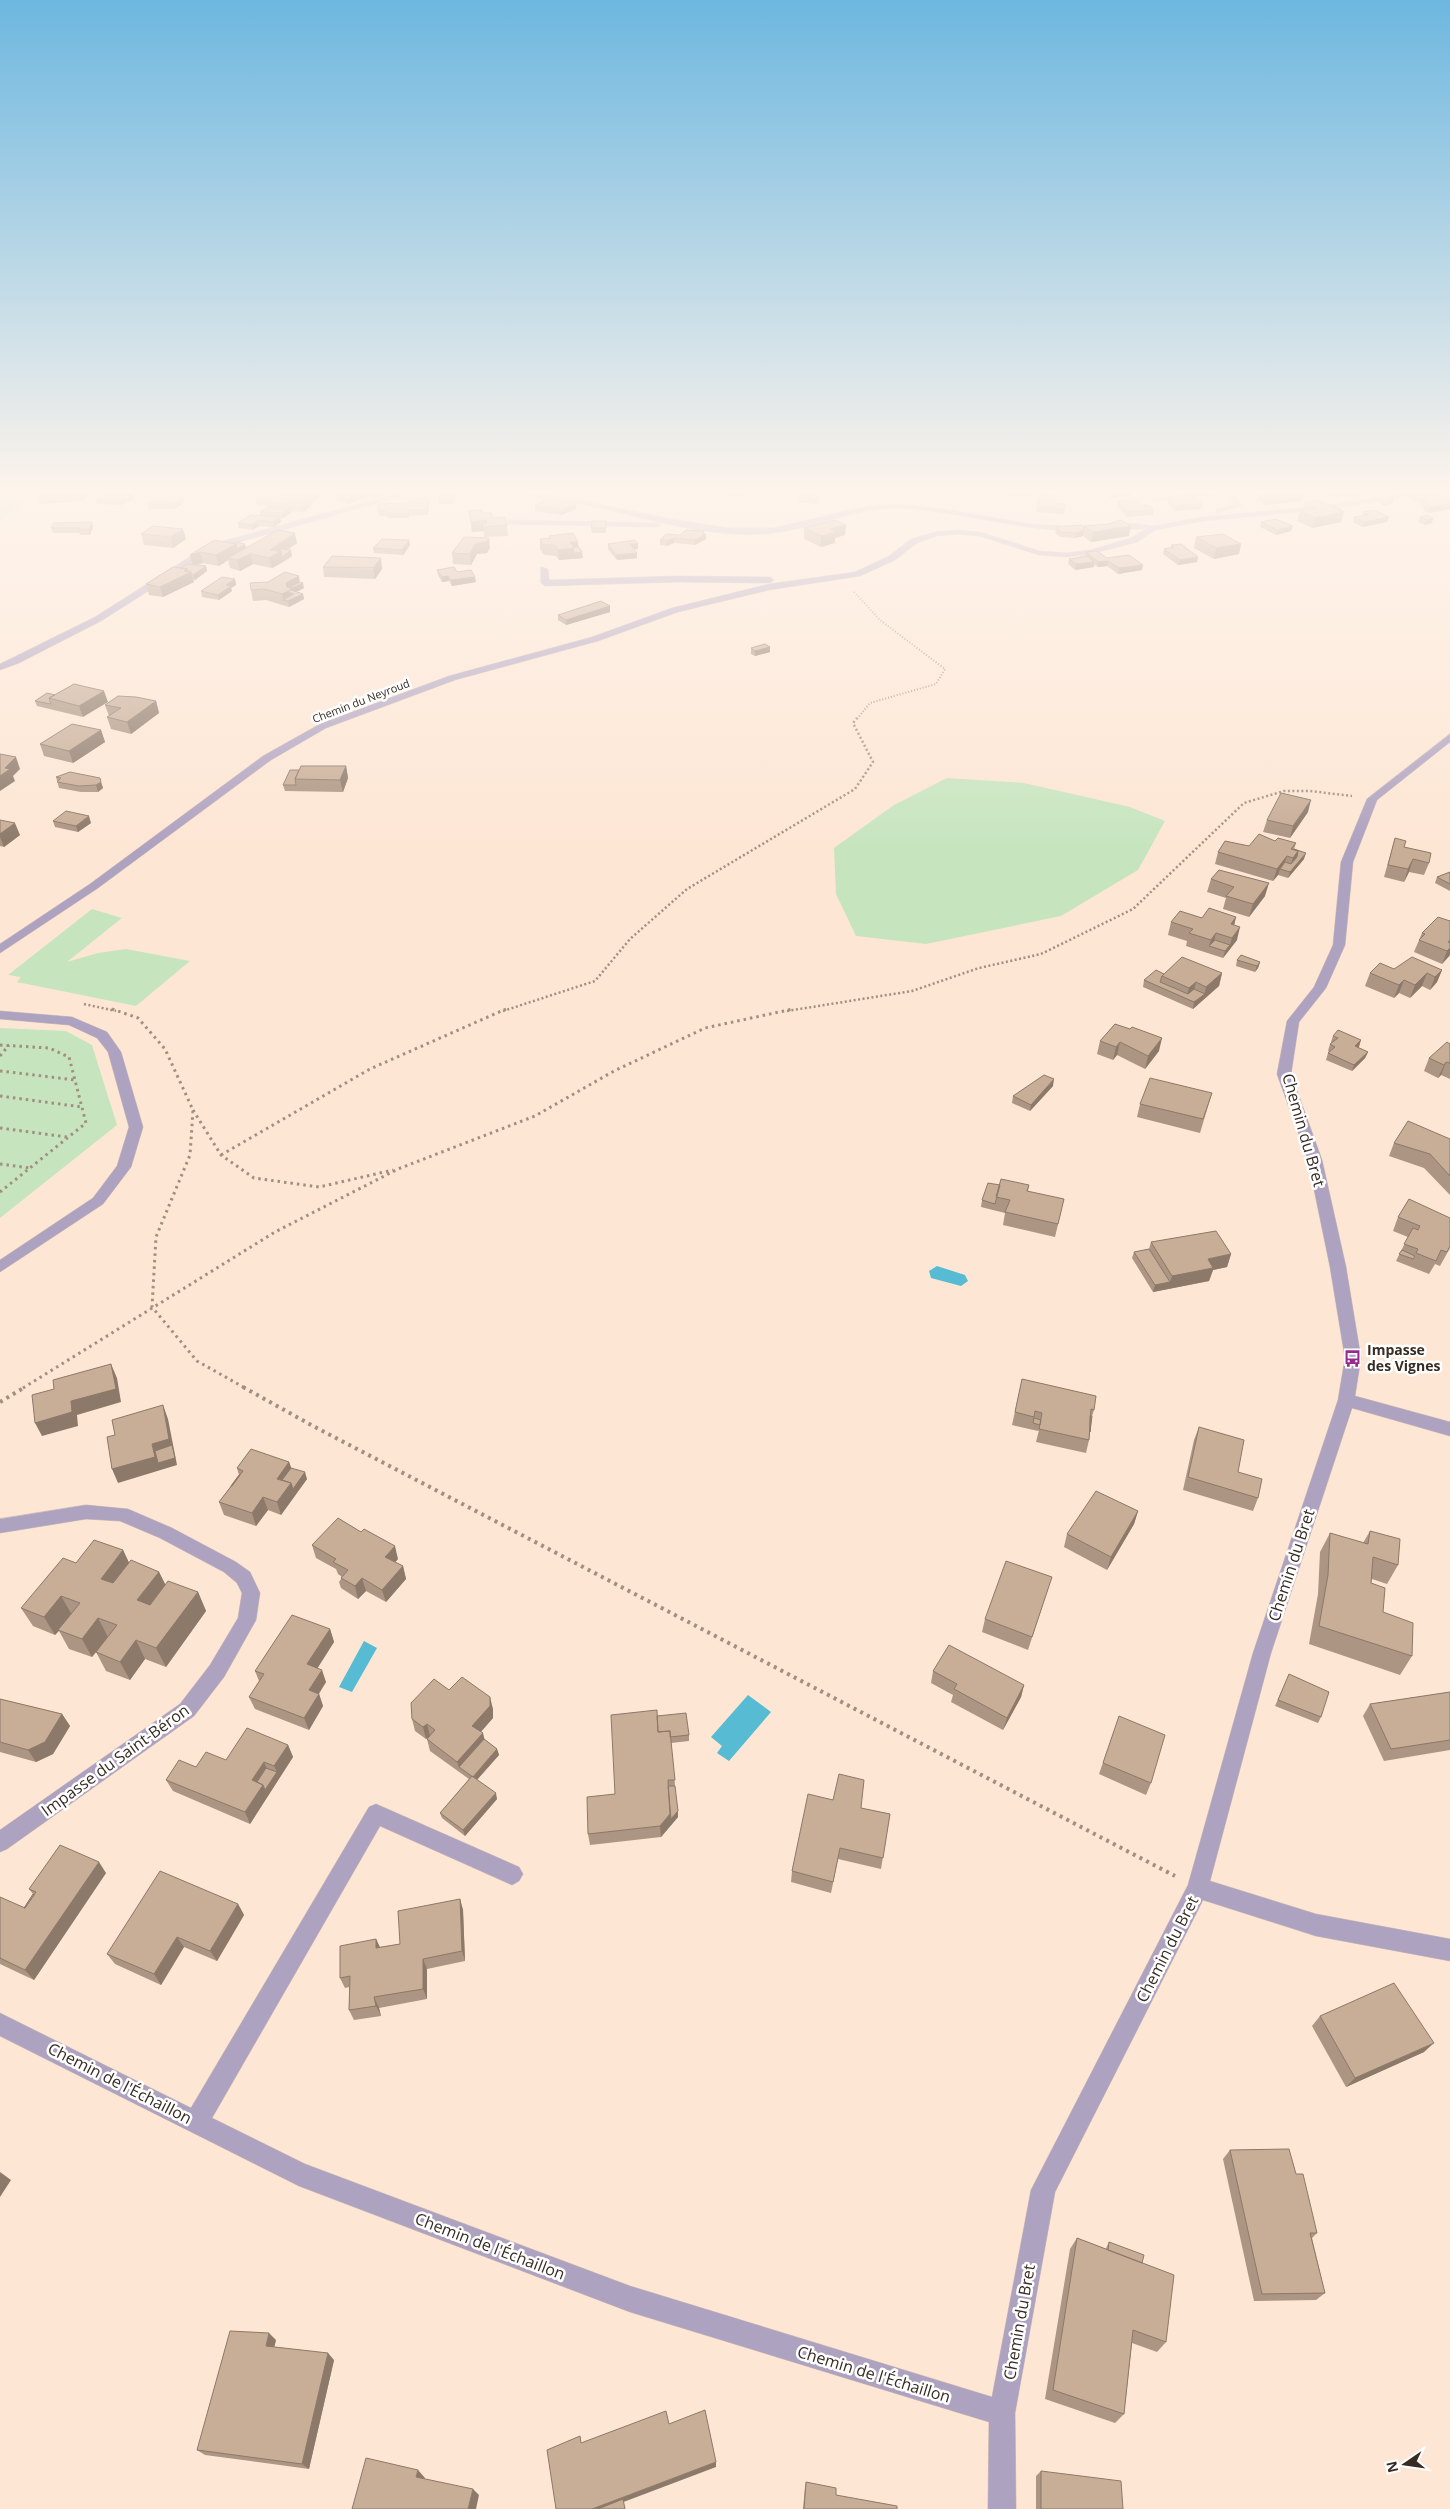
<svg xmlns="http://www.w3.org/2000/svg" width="1450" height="2509" viewBox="0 0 1450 2509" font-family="'Open Sans',sans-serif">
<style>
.green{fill:#c6e5bf}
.water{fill:#56bbd3}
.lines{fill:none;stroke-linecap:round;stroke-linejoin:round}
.minor-casing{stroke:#d5c1b1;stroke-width:1}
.path-far3{stroke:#a18f81;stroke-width:2;stroke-dasharray:1 2;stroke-linecap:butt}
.path-far2{stroke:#a18f81;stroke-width:2.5;stroke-dasharray:2 2.5;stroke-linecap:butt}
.path-far1{stroke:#a18f81;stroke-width:3;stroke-dasharray:2.5 4;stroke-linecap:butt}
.path{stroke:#a18f81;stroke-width:4;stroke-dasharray:3 4.5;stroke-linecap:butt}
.minor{fill:#aea2c1;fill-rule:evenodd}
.wall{fill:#ac9582}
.shaded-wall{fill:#8c796a}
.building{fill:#c8ad97;stroke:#8c796a}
.labels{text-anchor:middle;stroke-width:5;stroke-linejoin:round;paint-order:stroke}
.far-street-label{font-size:11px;fill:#372c23;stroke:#fff}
.poi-label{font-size:14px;font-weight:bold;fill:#372c23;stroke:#fff;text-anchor:start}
.near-street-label{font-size:16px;fill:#372c23;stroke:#fff}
</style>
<rect width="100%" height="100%" fill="#fde6d4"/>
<path class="green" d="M0 494H35L0 521Z
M947 778 1024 783 1130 807 1165 821 1138 870 1061 916 926 944 856 936 836 894 834 848 894 805Z
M92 909 122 918 67 962 98 953 126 949 190 961 136 1006 17 982 21 977 8 975Z
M0 1028 66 1031 92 1045 117 1125 0 1218Z"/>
<path class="water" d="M937 1266 965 1275 968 1281 961 1286 931 1278 929 1271Z
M364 1641 377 1648 352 1692 339 1687Z
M748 1695 771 1712 729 1761 717 1753 722 1746 711 1737Z"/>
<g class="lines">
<defs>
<path id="minor" d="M396 494H409L229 545 200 558 101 621 19 663 0 670V664L95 617 194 554 223 541Z
M527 494 559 496 671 519 727 528H774L863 507 899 504 944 509 1031 524 1076 527 1080 529 1076 531C1016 530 959 511 899 508 856 507 816 528 773 533 711 540 647 518 587 505 571 502 539 501 527 494Z
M1187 494H1223L1156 501 1152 499Z
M1228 494H1236L1242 506 1216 513V509L1234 505Z
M1400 494H1421L1329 509 1203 521 1155 530 1137 542 1091 554 1067 557 1039 555 979 536 957 534 936 536 917 543 895 560 860 576 769 590 678 612 598 641 455 680 326 728 271 760 98 888 0 953V944L90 884 263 756 320 724 449 676 592 637 672 608 769 584 855 572 889 556 911 539 935 532 957 530 980 532 1040 551 1067 553 1090 550 1131 538 1146 529H1108V525H1111L1133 523 1153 526 1203 517 1329 505Z
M508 520 657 523 661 525 657 527 511 524H508Z
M541 567 548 569 549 580 678 576 770 577 774 580 770 583 678 582 545 586 541 583Z
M1450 734V742L1377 800 1353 862 1345 945 1326 988 1299 1022 1291 1074 1322 1160 1346 1267 1361 1358 1355 1396 1450 1422V1436L1352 1408 1271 1653 1210 1881 1316 1914 1450 1939V1961L1316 1936 1203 1900 1055 2192 1015 2413 1016 2509H988L989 2422 630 2312 299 2186 0 2036V2013L191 2108 369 1807 376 1804 519 1867 523 1874 519 1881 512 1885 380 1826 212 2118 305 2164 630 2286 992 2397 1031 2190 1188 1885 1253 1653 1338 1400 1345 1358 1330 1267 1308 1160 1277 1074 1287 1021 1314 987 1333 945 1341 862 1367 799Z
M0 1011 72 1017 107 1032 121 1052 143 1127 131 1167 103 1204 0 1272V1260L93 1198 117 1166 129 1127 108 1052 97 1038 69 1025 0 1019Z
M86 1505 128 1509 172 1528 236 1562 250 1572 260 1593 256 1620 224 1677 194 1716 7 1849 0 1852V1830L180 1704 210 1665 238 1618 242 1593 237 1583 224 1572 160 1538 120 1521 86 1519 0 1533V1519Z"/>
</defs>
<use href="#minor" class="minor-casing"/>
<path class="path-far3" d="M854 592 880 620 945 669 936 684 870 703 856 720"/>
<path class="path-far2" d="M84 1004 116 1011
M503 1011 595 981 630 939 687 889 855 789 873 762 853 723 857 718
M787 1011 912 991 979 968 1041 954 1133 909 1244 803 1284 791H1310L1352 796"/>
<path class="path-far1" d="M112 1009 138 1018 165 1049 193 1110 190 1155 156 1237 152 1307 197 1361 245 1388
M0 1045 49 1048 69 1057 86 1123 0 1192
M0 1056 9 1045
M0 1071 76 1080
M0 1096 82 1107
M193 1110 221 1155 254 1178 319 1187 393 1170
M0 1128 67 1137
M221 1155 370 1069 506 1009
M0 1164 30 1168
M23 1388 275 1232 398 1169 535 1116 614 1071 705 1028 793 1009"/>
<path class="path" d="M243 1387 313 1426 1175 1876
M0 1402 25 1387"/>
<use href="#minor" class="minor"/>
</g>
<path class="wall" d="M38 494H88L83 501 40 504Z
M340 494H385L376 498 369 496 348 504 337 501V496Z
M438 494H454V504H439Z
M727 494H745L744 497 727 496Z
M798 494H819V497L816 504 798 502 799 497H798Z
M1009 494H1030L1029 497H1010Z
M1259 494H1304L1302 501 1265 505 1258 499Z
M1326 494H1383L1332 497Z
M1409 494H1437L1450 499V509L1429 513 1423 510 1424 507 1419 503 1408 498Z
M271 497V499L319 497 304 512 293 511 283 518H280L281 522 274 527 259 526 253 530 239 528 238 523 260 516V512L267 507V506L257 505 256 500Z
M1379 497 1394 499 1392 504 1384 506 1377 502Z
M96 499H134L121 505 97 504Z
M1168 499 1203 504 1202 509 1175 511 1167 504Z
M1118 501 1154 510 1153 515 1127 517 1117 506Z
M184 502 175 509H149L148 504Z
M1305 502 1341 522 1312 528 1297 521 1300 511 1303 510Z
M429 503 428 515 409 516V518H387V516H379L378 511Z
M1055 503 1065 504 1064 514 1036 512 1037 507Z
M576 504V509L561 515 535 511V506Z
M469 511 482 513 507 525 508 536 484 537V531L472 532Z
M1363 512 1389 517 1387 522 1362 527 1353 522 1354 517 1362 516Z
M1427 515 1432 523 1425 525 1418 522 1420 517Z
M606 521V533H592L591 528Z
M1261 522 1291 531 1276 535 1260 527Z
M1084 526 1129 536 1091 542 1083 536 1075 538 1060 537 1055 533 1056 527H1084Z
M93 527 90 535H80L79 533H53L51 528Z
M804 528 845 535 835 538V543L821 547 804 539Z
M704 531V534L706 539 695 545 674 543 667 546 660 545V540L680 535Z
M141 534 186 539 173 548 144 545Z
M549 536 579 547 583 558 559 560 556 556 544 555 540 549V539L550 538Z
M1196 537 1241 544 1239 554 1214 559 1194 548Z
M233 543 245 544 246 547 297 543 287 550 292 556 283 562 272 568 253 564 240 571 230 568 228 560 219 566 203 563 196 565 206 566 207 571 195 580H193L194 582 163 597 149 595 146 584 181 568 192 564 190 555Z
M608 544 638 549H634L637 553V558L617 560 608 549Z
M410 545 403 555 374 553 373 548Z
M1171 545 1197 562 1178 565 1163 554 1164 549 1171 548Z
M490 548 487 553 477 554 471 565 453 564 452 553Z
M1086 552 1107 558 1142 570 1118 574 1107 566 1098 567 1094 565V567L1075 570 1068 564 1069 559 1085 557Z
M323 567 382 569 375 579 324 577Z
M437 570 457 572 476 582 452 586 449 581 442 582 438 575Z
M235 579 236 585 231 588 232 591 219 600 202 597 201 591Z
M268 582H300L304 588 297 592 303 594 304 599 289 607 266 600 253 601 251 590Z
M610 606V612L566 625 558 620V615Z
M770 647V652L755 656 751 654V648Z
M74 684 83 717 37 706 35 701 55 695Z
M156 701 159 713 131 734 111 729 107 717 109 716 105 705Z
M101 730 105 742 73 763 44 756 40 744Z
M346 766 348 778 343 792 285 791 283 785 299 770Z
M56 777 101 782 103 788 98 792H81L59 788Z
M1308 812 1290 838 1263 832 1267 820Z
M0 820 20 835 4 847 0 846Z
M53 821 91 823 78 832 55 827Z
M1395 838 1404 847 1429 863 1424 875 1409 872 1404 882 1384 877Z
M1275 841 1296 843 1294 849 1304 859 1288 878 1278 875 1273 881 1215 864 1218 852Z
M1450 872V891L1435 883 1437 877Z
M1211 879 1265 896 1249 917 1223 909 1226 898 1207 892Z
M1236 917 1234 925 1237 940 1223 958 1186 946 1187 941 1168 935 1171 922 1202 918Z
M1450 921V955L1442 964 1414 952 1422 933Z
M1237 960 1260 962 1258 968 1255 972 1236 966Z
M1394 969 1442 970 1437 982 1430 990 1422 986 1410 998 1399 993 1394 998 1365 986 1370 973Z
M1222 973 1219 986 1193 1009 1143 987 1144 980 1164 974Z
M1115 1024 1159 1051 1145 1069 1117 1055 1113 1060 1097 1054 1100 1041Z
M1333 1036 1368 1052 1365 1058 1352 1071 1326 1060 1328 1053 1329 1052 1328 1051 1330 1044 1332 1043 1331 1042Z
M1450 1044V1079L1441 1075 1438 1078 1424 1071 1429 1058Z
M1053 1086 1030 1111 1012 1103 1013 1096Z
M1212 1093 1200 1133 1137 1117 1140 1104Z
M1450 1139V1195L1424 1168 1389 1156 1394 1143Z
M1000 1185H1029L1028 1191 1061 1212 1055 1237 1003 1225 1005 1213 981 1207 982 1200Z
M1409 1199 1450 1248 1440 1266 1435 1264 1429 1274 1396 1261 1408 1237 1393 1231 1398 1217Z
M1151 1242 1231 1254 1227 1267 1213 1270 1209 1281 1153 1292 1132 1258 1134 1252 1149 1249Z
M1022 1379 1094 1410 1092 1416 1089 1440 1086 1453 1036 1442 1039 1430 1038 1431 1012 1425Z
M1199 1427 1258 1498 1253 1511 1183 1490 1194 1440Z
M289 1462 291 1468 307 1479 281 1515 268 1510 256 1526 224 1515 219 1502 239 1475 237 1468Z
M1138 1511 1134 1524 1107 1570 1064 1547 1067 1534Z
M1370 1531 1398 1565 1387 1584 1372 1579 1371 1583 1383 1612 1412 1656 1400 1675 1309 1644 1318 1594 1320 1552 1330 1533 1363 1543Z
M312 1545 398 1559 395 1562 403 1566 406 1579 386 1602 366 1591 358 1599 341 1588 339 1582 341 1579V1578L342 1577 338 1574 336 1569 316 1558Z
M123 1550 129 1563 159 1572 165 1584 198 1592 206 1611 166 1667 145 1659 130 1680 106 1671 96 1652 108 1637 92 1657 69 1649 59 1631 55 1635 33 1626 21 1608 76 1563Z
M1048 1589 1028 1650 982 1632 985 1619Z
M330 1629 334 1642 317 1668 326 1682 319 1694 323 1706 309 1730 255 1709 249 1697 259 1681 255 1671Z
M933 1671 1024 1685 1021 1697 1003 1730 951 1702 953 1695 931 1683Z
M1289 1674 1321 1717 1318 1723 1275 1706Z
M449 1690 493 1709V1718L481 1732 484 1739 497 1749 499 1755 477 1780 497 1799 465 1836 442 1818 440 1813 469 1779 430 1751 427 1739 428 1737 426 1739 415 1731 412 1719Z
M1450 1692V1750L1384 1761 1363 1716 1370 1704Z
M0 1699 62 1714 70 1726 53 1754 36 1762 0 1752Z
M657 1716 689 1735V1741L671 1743 678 1817 661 1837 590 1845 588 1834 615 1794Z
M1115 1728 1151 1783 1146 1795 1099 1774Z
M288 1745 293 1757 250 1824 173 1791 166 1780 196 1767Z
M861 1808 890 1814 881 1869 838 1859 831 1893 791 1882 792 1871Z
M106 1873 34 1980 0 1964V1897L24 1908 33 1894 29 1889Z
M460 1899 463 1910 465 1961 427 1969V1999L379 2008 381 2016 354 2020 349 2010V1987L345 1988 340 1978 376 1939 380 1947 400 1944Z
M238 1904 244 1915 217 1961 184 1947 161 1985 115 1964 107 1954Z
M1320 2016 1424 2052 1346 2087 1312 2026Z
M1230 2150 1296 2174 1317 2233 1312 2238 1325 2293 1316 2300 1254 2301 1223 2159Z
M1077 2238 1106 2249 1107 2246 1109 2242 1142 2263 1166 2342 1157 2352 1132 2343 1124 2414 1115 2423 1045 2399 1070 2249Z
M276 2340 274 2347 334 2360 309 2469 205 2455 197 2450Z
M1041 2471 1123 2509H1036V2476Z
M806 2482 836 2495 897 2509H803L805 2487Z"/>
<path class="shaded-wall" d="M81 494H88L83 501Z
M133 494 134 499 121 505 120 500Z
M318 494 319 497 304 512 302 502 310 495Z
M360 494H369V496L348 504 347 499Z
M375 494H385L376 498Z
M818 494H819V497L816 504V499Z
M1110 494H1131V496L1109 498Z
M1274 494H1304L1302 501 1265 505 1267 495Z
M183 497 184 502 175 509 174 504Z
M1394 499 1392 504 1384 506 1386 501Z
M291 501 293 511 283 518 282 513 288 509 287 504Z
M576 504V509L561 515V510Z
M1450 504V509L1429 513 1430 507Z
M1341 512H1344L1341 522 1312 528 1315 518Z
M280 517 281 522 274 527 273 522Z
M1389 517 1387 522 1362 527 1364 522Z
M1433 518 1432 523 1425 525 1427 520Z
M258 520 259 526 253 530 252 525Z
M486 520V527H483L484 531 472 532 471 522Z
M92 522 93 527 90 535 88 530Z
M846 525 845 535 835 538V543L821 547V536L830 529Z
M1131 526 1129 536 1091 542 1093 532Z
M1293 526 1291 531 1276 535 1277 530Z
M183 529 186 539 173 548 171 537Z
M704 531V535L706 534V539L695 545V540L702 534Z
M1083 531V536L1075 538 1076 533Z
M295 533 297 543 281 554 291 550 292 556 283 562 272 568 269 558 270 550Z
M489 538 490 548 487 553 477 554 471 565 470 554 475 544Z
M674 538V543L667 546V541Z
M409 540 410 545 403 555 402 550Z
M570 542H578L579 552H582L583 558 559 560 558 550Z
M236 544H245L246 549 228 558V560L219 566 216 555Z
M630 544H638V549L631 550Z
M1241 544 1239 554 1214 559 1216 548Z
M200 552 203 563 193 566 190 555Z
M637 553V558L617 560 616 555Z
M251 554 253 564 240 571 237 560Z
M1198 557 1197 562 1178 565 1180 560Z
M381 558 382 569 375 579 373 568Z
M1108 561 1107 566 1098 567V562Z
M1094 562V567L1075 570 1076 564Z
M1143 565 1142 570 1118 574 1119 568Z
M206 566 207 571 195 580 193 575Z
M187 569 191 572 194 582 163 597 160 587Z
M299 576 300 584 303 583 304 588 294 593 303 594 304 599 289 607 288 601 283 600 284 605 282 594 286 583Z
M448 576 449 581 442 582V577Z
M475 577 476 582 452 586 451 580Z
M235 579 236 585 231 588 232 591 219 600 218 595 226 585Z
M610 606V612L566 625V620Z
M770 647V652L755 656V651Z
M104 691 108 702 83 717 79 706Z
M156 701 159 713 131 734 127 722Z
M101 730 105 742 73 763 69 751Z
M16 757 20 769 13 776 15 781 0 791V776L5 768Z
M346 766 348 778 343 792 340 780Z
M101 782 103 788 98 792 96 785Z
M1311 800 1308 812 1290 838 1293 826Z
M89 816 91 823 78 832 76 826Z
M15 823 20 835 4 847 0 837V834Z
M1298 851 1295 863 1289 870 1293 858Z
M1306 853 1304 859 1288 878 1290 872Z
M1287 856 1283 868 1280 869 1278 875 1273 881 1277 869Z
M1413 859 1409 872 1404 882 1408 869Z
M1269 883 1265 896 1249 917 1253 904Z
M1236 917 1233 930 1231 924Z
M1240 927 1237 940 1223 958 1225 951 1230 945 1232 938Z
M1216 933 1213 946H1209L1211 940Z
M1450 948V955L1442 964 1447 951Z
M1260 962 1258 968 1255 972 1257 966Z
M1442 970 1437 982 1430 990 1435 977Z
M1222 973 1219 986 1203 1000 1206 987Z
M1427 973 1422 986 1410 998 1415 985Z
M1404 980 1399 993 1394 998 1399 985Z
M1196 982 1193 995 1186 999 1189 988Z
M1205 994 1203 1000 1193 1009 1194 1002Z
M1162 1038 1159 1051 1145 1069 1148 1056Z
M1361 1040 1359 1047 1353 1053 1355 1046Z
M1120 1042 1117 1055 1113 1060 1116 1047Z
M1368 1052 1365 1058 1352 1071 1354 1065Z
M1446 1062 1441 1075 1438 1078 1444 1065Z
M1054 1079 1053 1086 1030 1111 1031 1105Z
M1231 1254 1227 1267 1213 1270 1209 1281 1153 1292 1155 1285 1170 1282 1172 1276 1208 1259Z
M111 1364 117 1378 121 1402 77 1415 78 1426 42 1436 35 1423 71 1401Z
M163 1405 168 1419 177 1465 118 1483 112 1469Z
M289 1462 294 1475 279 1485 277 1479Z
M305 1472 307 1479 281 1515 277 1502 291 1483Z
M263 1497 268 1510 256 1526 252 1513Z
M1138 1511 1134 1524 1107 1570 1111 1557Z
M395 1546 398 1559 389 1569 385 1557Z
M123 1550 132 1569 114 1594 101 1579Z
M403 1566 406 1579 386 1602 382 1590Z
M159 1572 168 1590 149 1615 137 1600Z
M362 1578 366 1591 358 1599 355 1586Z
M198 1592 206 1611 166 1667 156 1648Z
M61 1596 72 1615 55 1635 44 1617Z
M98 1618 108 1637 92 1657 82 1639Z
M330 1629 334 1642 312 1677 307 1664Z
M136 1640 145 1659 130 1680 120 1662Z
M322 1670 326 1682 313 1702 309 1690Z
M1024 1685 1021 1697 1003 1730 1007 1718Z
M319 1694 323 1706 309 1730 304 1718Z
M490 1697 493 1709V1718L475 1738 472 1726Z
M62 1714 70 1726 53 1754 36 1762 28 1750Z
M427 1724 430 1736 426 1739 423 1727Z
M483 1733 486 1745 459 1767 457 1762Z
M288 1745 293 1757 250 1824 245 1812 263 1785 277 1772 274 1766Z
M497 1749 499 1755 474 1783 473 1777Z
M264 1762 269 1774 260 1788 252 1780Z
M496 1793 497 1799 465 1836 463 1830Z
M678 1811V1817L661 1837 660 1826 670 1814Z
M99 1862 106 1873 34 1980 25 1970Z
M460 1899 463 1910 465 1961 462 1951Z
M238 1904 244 1915 217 1961 210 1951Z
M177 1937 184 1947 161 1985 154 1974Z
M376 1939 381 1950 376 1948Z
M423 1959 427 1969V1999L423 1989Z
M374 1997 379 2008 381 2016 376 2006Z
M1434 2043 1424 2052 1346 2087 1355 2078Z
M0 2172 11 2180 0 2197Z
M269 2333 276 2340 273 2352 266 2346Z
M328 2353 334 2360 309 2469 302 2464Z
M716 2462V2467L605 2509H592Z
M418 2470 425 2478 423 2484 416 2477Z
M473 2489 479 2495 476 2509H468Z"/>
<path class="building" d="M104 494H132L120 500 96 499Z
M279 494H302L310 495 302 502 291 501 287 504 266 502Z
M302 494H316L310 500V495Z
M340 494H360L347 499 337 496Z
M438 494H454V499H439Z
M800 494H818L816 499 799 497Z
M1413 494H1437L1450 499V504L1430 507 1425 505 1428 504 1420 498Z
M1040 495 1056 496 1055 503 1065 504V509L1037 507Z
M158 496 183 497 174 504H148Z
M260 496 271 497 268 501 256 500Z
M1387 496 1394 499 1386 501 1379 497Z
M1195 497 1203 504 1176 506 1168 499Z
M428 498V510H408V513H386V511H378V504L406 503 414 499Z
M546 499 576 504 561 510 535 506Z
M1136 500 1141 505H1149L1154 510 1128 512 1118 501Z
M1319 501 1344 512 1315 518 1300 511 1316 508 1305 502Z
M1329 505H1331L1342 510H1341Z
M267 507 288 509 282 513 260 512Z
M482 510V513H492V518L505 517 507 525 483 527V524L487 523 486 520 471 522 469 511Z
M1374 510 1389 517 1364 522 1354 517 1368 515 1363 512Z
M251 515 280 517 273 522 258 520 252 525 238 523Z
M1427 515 1433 518 1427 520 1420 517Z
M1276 519 1293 526 1277 530 1261 522Z
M834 520 846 525 830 529 836 532 821 536 804 528Z
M1121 520 1131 526 1093 532 1084 526 1109 524Z
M592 521H606V528H591Z
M92 522 88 530H78L80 528H51L54 523Z
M1082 525 1084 527 1083 531 1076 533 1061 532 1056 527Z
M153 526 183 529 171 537 141 534Z
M278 530 295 533 270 550 281 551 269 558 251 554 237 560 228 558Z
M686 530 704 531 702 534H706L695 540 674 538 667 541 660 540 666 534 680 535Z
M573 533 578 542H570L574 548 558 550 555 545H543L540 539 551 538 549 536Z
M1223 534 1241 544 1216 548 1196 537Z
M464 537 489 538 486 542 475 544 470 554 452 553Z
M382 539 409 540 402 550 373 548Z
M214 540 236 544 216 555 200 552 190 555Z
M635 540 638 544H630L637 553 616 555 608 544Z
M235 542 245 544 237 549 236 544 233 543Z
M1181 544 1198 557 1180 560 1164 549 1174 547 1171 545Z
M573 547H579L582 552 574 553Z
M280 549 291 550 282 557 281 551H277Z
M1097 551 1107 558 1129 555 1143 565 1119 568 1108 561 1098 562 1086 552Z
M332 556 381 558 373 568 323 567Z
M1087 556 1094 562 1076 564 1069 559Z
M187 564 206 566 193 575H192L191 572 187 571V569L181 568Z
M173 567 187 569 184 571 191 572 160 587 146 584Z
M454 567 457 572 471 570 475 577 451 580 448 576 442 577 437 570Z
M285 572 299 576 286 583 287 587 293 589 282 594 264 589 251 590 250 583 268 582Z
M222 577 235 579 226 585 231 586 218 595 201 591Z
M300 582 303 583 292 588 290 587Z
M291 590 303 594 288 601 283 600 294 594 288 592Z
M601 601 610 606 566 620 558 615Z
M765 644 770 647 755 651 751 648Z
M74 684 104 691 79 706 49 698Z
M47 693 55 695 49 698 51 704 35 701Z
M118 696 136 697 156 701 127 722 107 717 121 708 105 705Z
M72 724 101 730 69 751 40 744Z
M0 754 16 757 5 768 10 769 0 776Z
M301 766H346L340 780 295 779Z
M290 770H299L295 779 296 785H283Z
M70 772 100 778 101 782 96 785 79 786 57 782 61 778 56 777Z
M1281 793 1311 800 1293 826 1267 820Z
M66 811 89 816 76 826 53 821Z
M0 820 15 823 0 834Z
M1259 834 1275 841 1278 838 1296 843 1291 849 1298 851 1293 858 1287 856 1277 869 1218 852 1225 841 1249 846Z
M1395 838 1406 841 1404 847 1431 853 1429 863 1413 859 1408 869 1388 865Z
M1294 849 1306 853 1290 872 1280 869 1285 862 1291 864 1297 857 1298 851Z
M1219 870 1269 883 1253 904 1226 896 1234 887 1211 879Z
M1450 872V884L1437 877Z
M1209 908 1236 917 1231 924 1240 927 1232 938 1216 933 1211 940 1189 933 1193 929 1171 922 1180 911 1202 918Z
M1438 917 1450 921V940L1448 942 1450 943V948L1447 951 1419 940 1425 934 1422 933Z
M1215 940 1230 945 1225 951 1209 946Z
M1241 955 1260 962 1257 966 1237 960Z
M1182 957 1222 973 1206 987 1196 982 1189 988 1162 976Z
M1412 957 1442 970 1435 977 1427 973 1415 985 1404 980 1399 985 1370 973 1380 963 1394 969Z
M1156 970 1164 974 1162 976 1160 982 1188 994 1194 989 1205 994 1194 1002 1144 980Z
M1115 1024 1130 1029 1132 1027 1162 1038 1148 1056 1120 1042 1116 1047 1100 1041Z
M1338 1030 1361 1040 1355 1046 1368 1052 1354 1065 1328 1053 1335 1047 1330 1044 1338 1038 1333 1036Z
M1447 1042 1450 1044V1063L1446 1062 1444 1065 1429 1058Z
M1044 1075 1054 1079 1031 1105 1013 1096Z
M1150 1078 1212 1093 1203 1119 1140 1104Z
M1408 1121 1450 1139V1176L1430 1154 1394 1143Z
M1001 1179 1029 1185 1027 1191 1064 1199 1058 1224 1005 1212 1010 1200 996 1197Z
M988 1183 1000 1185 995 1204 982 1200Z
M1409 1199 1450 1218V1246L1447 1252 1441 1250 1436 1261 1416 1253 1418 1249 1404 1244 1413 1228 1418 1230 1420 1226 1398 1217Z
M1216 1231 1231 1254 1208 1259 1213 1268 1172 1276 1151 1242Z
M1149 1249 1170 1282 1155 1285 1134 1252Z
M1402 1250 1415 1256 1413 1259 1399 1254Z
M111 1364 116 1389 71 1401 72 1412 35 1423 32 1395 54 1389 53 1380Z
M1022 1379 1096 1396 1094 1410 1091 1409 1089 1440 1039 1429 1042 1413 1035 1411 1034 1417 1015 1412Z
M163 1405 169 1439 152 1444 155 1457 112 1469 107 1437 115 1435 112 1420Z
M1090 1416H1092L1090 1432Z
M1034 1418 1041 1420 1040 1425 1033 1423Z
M1199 1427 1244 1440 1238 1472 1262 1479 1258 1498 1188 1477Z
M172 1445 175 1458 158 1463 155 1451Z
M251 1449 289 1462 277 1479 291 1483 277 1502 263 1497 252 1513 219 1502 243 1471 237 1468Z
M291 1468 305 1472 293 1489 291 1483 282 1480Z
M239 1475H240L232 1486H231Z
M1096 1491 1138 1511 1111 1557 1067 1534Z
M338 1518 361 1532 364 1529 395 1546 385 1557 403 1566 382 1590 362 1578 355 1586 341 1578 348 1570 333 1562 336 1559 312 1545Z
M1370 1531 1400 1539 1398 1565 1373 1557 1371 1583 1385 1588 1383 1612 1413 1623 1412 1656 1319 1626 1328 1575 1330 1533 1368 1544Z
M94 1540 123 1550 101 1579 113 1583 131 1560 159 1572 137 1600 150 1605 168 1581 198 1592 156 1648 136 1640 120 1662 96 1652 117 1625 98 1618 82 1639 58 1630 80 1603 61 1596 44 1617 21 1608 63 1558 76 1563Z
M1006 1561 1052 1577 1032 1637 985 1619Z
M292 1615 330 1629 307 1664 322 1670 309 1690 319 1694 304 1718 249 1697 264 1674 255 1671Z
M949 1645 1024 1685 1007 1718 954 1689 957 1684 933 1671Z
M1289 1674 1329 1692 1321 1717 1278 1700Z
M462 1677 490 1697V1706L472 1726 483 1733 457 1762 427 1739 435 1730 427 1724 423 1727 412 1719 411 1703 434 1679 449 1690Z
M1450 1692V1740L1391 1749 1370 1704Z
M0 1699 62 1714 45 1742 28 1750 0 1742Z
M657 1710 658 1732 670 1731 675 1780H668L670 1814 660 1826 588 1834 587 1797 615 1794 611 1715Z
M686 1713 689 1735 670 1737V1731L658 1732 657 1716Z
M1119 1716 1165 1735 1151 1783 1103 1763Z
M247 1728 288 1745 274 1766 264 1762 252 1780 263 1785 245 1812 166 1780 179 1760 196 1767 206 1752 226 1760Z
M484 1739 497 1749 473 1777 459 1767Z
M266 1768 277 1772 265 1790 263 1785 257 1782Z
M839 1774 864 1780 861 1808 890 1814 883 1858 840 1848 833 1882 792 1871 808 1794 833 1800Z
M472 1776 496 1793 463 1830 440 1813Z
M668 1786H675L678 1811 671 1819Z
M60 1845 99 1862 25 1970 0 1958V1897L25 1908 36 1892 29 1889Z
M160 1871 238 1904 210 1951 177 1937 154 1974 107 1954Z
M33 1894 34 1895 25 1908H24Z
M460 1899 462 1951 423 1959V1989L374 1997 376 2006 349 2010 350 1976 340 1978V1946L376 1939V1948L400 1944 398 1911Z
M1394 1983 1434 2043 1355 2078 1320 2016Z
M1289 2149 1296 2174H1303L1317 2233H1310L1325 2293 1262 2294 1230 2150Z
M1077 2238 1174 2275 1166 2342 1133 2330 1124 2414 1053 2390Z
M1109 2242 1144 2255 1142 2263 1108 2250Z
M230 2331 269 2333 266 2346 328 2353 302 2464 197 2450Z
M705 2410 716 2462 592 2509H556L547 2450 580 2436 581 2443 666 2411 669 2424Z
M366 2458 418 2470 416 2477 473 2489 468 2509H352Z
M1041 2471 1121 2481 1123 2509H1041Z
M806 2482 836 2488V2495L897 2506V2509H804Z
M623 2499 625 2509H598Z"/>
<linearGradient id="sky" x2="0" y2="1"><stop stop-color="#6db7e0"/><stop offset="0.58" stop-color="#fef4ec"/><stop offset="1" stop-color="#fef4ec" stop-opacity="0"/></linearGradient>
<rect width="1450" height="846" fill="url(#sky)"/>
<defs>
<symbol id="bus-bare" viewBox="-9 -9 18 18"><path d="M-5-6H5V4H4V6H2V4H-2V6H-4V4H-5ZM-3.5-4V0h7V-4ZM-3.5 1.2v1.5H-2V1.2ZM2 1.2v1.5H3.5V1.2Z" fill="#962c8f" stroke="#fff" stroke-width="2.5" paint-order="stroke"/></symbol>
</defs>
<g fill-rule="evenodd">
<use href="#bus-bare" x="1340" y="1346" width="25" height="25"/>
</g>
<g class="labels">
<g class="far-street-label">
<text transform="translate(361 701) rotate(-21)" y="4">Chemin du Neyroud</text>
</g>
<g class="poi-label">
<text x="1367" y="1355">Impasse<tspan x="1367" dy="16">des Vignes</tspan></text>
</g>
<g class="near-street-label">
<text transform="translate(1304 1130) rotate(74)" y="6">Chemin du Bret</text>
<text transform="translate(1291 1565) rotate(-72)" y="6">Chemin du Bret</text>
<text transform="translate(115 1760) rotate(-36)" y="6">Impasse du Saint-Béron</text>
<text transform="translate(1167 1949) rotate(-63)" y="6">Chemin du Bret</text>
<text transform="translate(120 2083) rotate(27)" y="6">Chemin de l'Échaillon</text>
<text transform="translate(490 2246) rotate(21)" y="6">Chemin de l'Échaillon</text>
<text transform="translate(1019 2322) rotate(-80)" y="6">Chemin du Bret</text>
<text transform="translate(874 2374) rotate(17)" y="6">Chemin de l'Échaillon</text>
</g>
</g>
<g transform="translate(1405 2464) rotate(257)" stroke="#ffffff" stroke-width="4" paint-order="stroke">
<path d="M0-4L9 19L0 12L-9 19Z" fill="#372c23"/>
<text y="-8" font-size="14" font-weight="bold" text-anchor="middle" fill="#372c23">N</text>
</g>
</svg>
